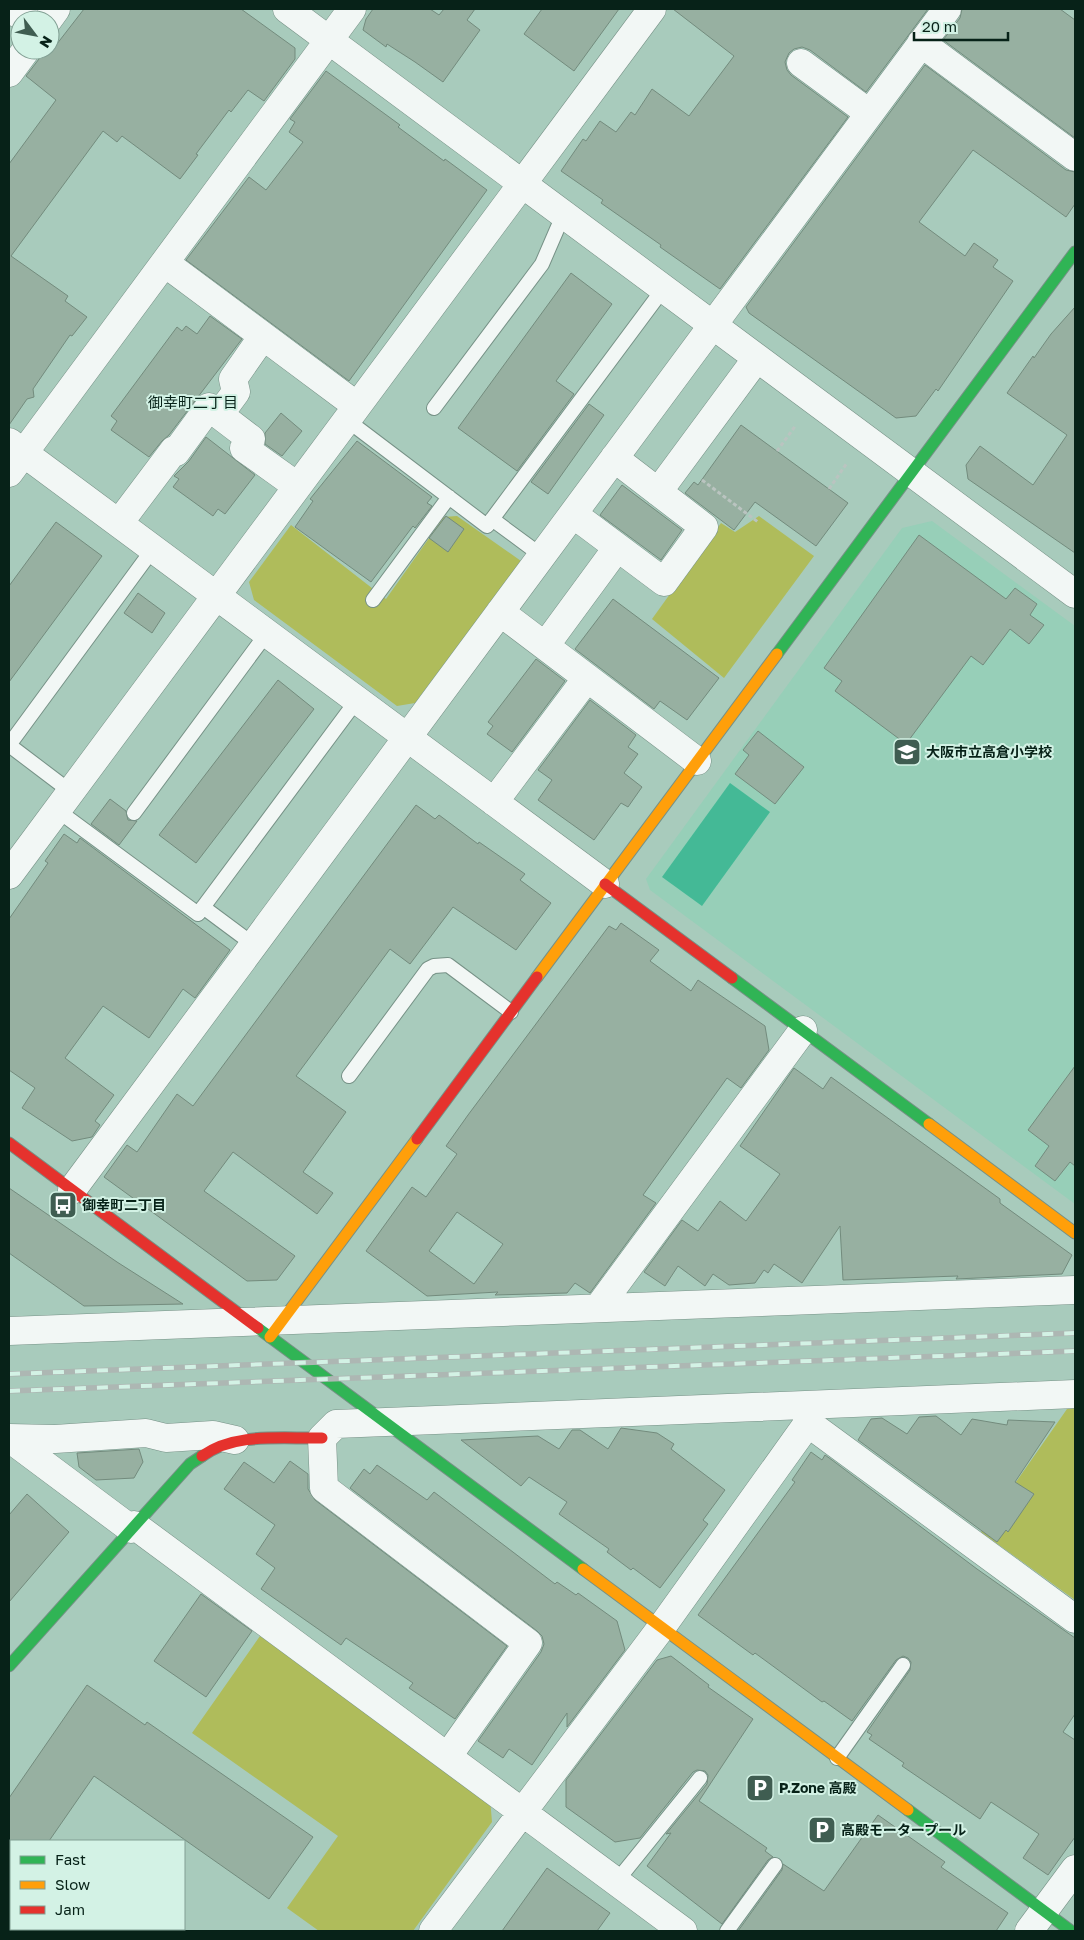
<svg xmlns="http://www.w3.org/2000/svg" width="1084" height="1940" viewBox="0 0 1084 1940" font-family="'Golos Text','Noto Sans JP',sans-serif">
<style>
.built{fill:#97cfb8}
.green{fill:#afbc5b}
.water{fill:#44b996}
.building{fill:#97b0a1;stroke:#738b7d;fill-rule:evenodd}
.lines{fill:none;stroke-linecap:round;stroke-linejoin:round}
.lane-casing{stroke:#769186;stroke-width:16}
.street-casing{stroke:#769186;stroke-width:29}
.fast-casing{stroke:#769186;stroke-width:13}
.slow-casing{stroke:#769186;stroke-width:13}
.jam-casing{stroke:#769186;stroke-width:13}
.path{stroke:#bac4c0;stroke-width:3;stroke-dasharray:4 2.5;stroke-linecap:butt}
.lane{stroke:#f2f7f5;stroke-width:14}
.street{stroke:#f2f7f5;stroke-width:28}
.fast{stroke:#30b455;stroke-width:11}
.slow{stroke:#ff9f0a;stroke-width:11}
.jam{stroke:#e5322d;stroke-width:11}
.rail-casing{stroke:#adb7b3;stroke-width:5.5}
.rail{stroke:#d3f2e5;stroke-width:4;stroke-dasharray:11;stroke-linecap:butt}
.labels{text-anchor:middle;stroke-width:4;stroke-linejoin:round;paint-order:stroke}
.poi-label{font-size:14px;font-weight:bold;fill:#072218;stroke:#d3f2e5;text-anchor:start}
.neighbourhood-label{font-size:15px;fill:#072218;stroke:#d3f2e5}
</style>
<rect width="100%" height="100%" fill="#a8cbbc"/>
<path class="built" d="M932 521 1075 626V1204L650 890 646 879 902 528Z"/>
<path class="green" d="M457 516 521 561 415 703 397 706 254 600 249 582 291 525 386 599 444 517Z
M759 516 814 556 724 678 652 619 721 523 735 532Z
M1075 1408V1600L981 1532 1067 1409Z
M260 1636 490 1798 492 1822 413 1931H319L287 1908 338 1836 192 1733Z"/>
<path class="water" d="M730 783 770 812 702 906 662 877Z"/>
<path class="building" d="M84 9H241L295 48V59L264 101 248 90 231 112 229 110 196 154 198 155 180 179 122 136 117 142 103 131 11 256 68 296 65 301 87 317 72 336 70 335 33 389 34 397 27 399 9 425V164L56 100 26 76 39 59 41 50H50V48L53 49Z
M373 9H430L439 15 444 9H475L467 20 480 30 443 82 415 62 387 44 386 47 363 30 366 19Z
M542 9H619L574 71 524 34Z
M673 9H928L866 92 810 50 802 47 794 49 789 53 785 62 787 70 791 75 848 117 720 289 660 247 661 245 601 203 603 200 561 171 583 139 586 141 600 121 616 132 631 112 635 115 652 89 689 116 734 56Z
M962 9H1060L1075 20V138L943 40 960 18Z
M925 65 1066 170 1075 172V204L1066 217 973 150 919 222 965 256 974 243 998 260 993 267 1013 281 938 391 936 389 916 416 896 418 749 313 746 307Z
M326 71 400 125 398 127 444 161 445 159 487 190 349 381 186 260 249 177 266 190 303 142 289 132 295 122 290 119Z
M571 273 612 304 556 381 574 394 517 471 458 428Z
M1075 307V553L968 479 966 465 980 446 1033 485 1067 435 1007 393 1033 356 1034 358 1051 334Z
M210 316 242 339 169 435 162 441 149 457 111 430 117 421 111 416 177 327 182 331 186 326 197 334Z
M589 404 604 415 548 494 531 482Z
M281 413 302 431 282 456 265 444V433Z
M741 425 848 503 816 546 755 502 734 530 685 493 694 482 698 485Z
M206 437 255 475 225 514 218 509 213 516 173 487 179 479 174 476 189 461Z
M357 441 432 497 427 503 432 506 415 528 413 526 371 582 295 527 313 501 310 499Z
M622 485 682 530 661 560 600 515Z
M446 516 464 529 448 552 429 538Z
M56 522 102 556 9 682V586Z
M919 535 1006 599 1015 588 1037 604 1030 615 1044 625 1029 644 1010 629 983 665 971 656 906 744 835 691 842 681 824 668Z
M138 593 165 613 152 633 124 613Z
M613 599 719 678 687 720 660 701 654 709 575 649Z
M536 659 565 681 512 752 487 734 493 726 488 722Z
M278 680 314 709 196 863 159 835Z
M590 700 636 735 628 747 638 754 624 773 642 787 628 807 621 803 594 840 538 800 552 780 538 770Z
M758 731 804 767 775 804 735 774 749 755 743 750Z
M110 799 126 811 128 820 137 821 119 845 91 824Z
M416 805 435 819 439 815 478 844 479 842 525 874 520 880 551 903 516 950 453 907 410 964 390 949 296 1076 346 1112 303 1172 333 1193 317 1214 233 1152 204 1191 295 1256 277 1280 247 1281 104 1177 127 1145 137 1152 177 1094 193 1106Z
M64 834 77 843 80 838 230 950 195 998 183 989 149 1038 103 1006 65 1058 114 1095 95 1121 100 1125 92 1137 72 1141 22 1108 35 1088 9 1070V919L48 863 45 861Z
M621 923 659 950 650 961 691 991 698 980 765 1026 769 1050 741 1088 727 1078 643 1195 656 1203 590 1293 575 1283 567 1293 495 1295 498 1292 427 1296 366 1251 412 1187 426 1197 457 1154 446 1146 468 1115 609 926 616 930ZM457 1212 503 1244 474 1284 429 1251Z
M1075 1066V1166L1070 1162 1055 1181 1035 1166 1049 1146 1028 1130Z
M794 1068 823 1089 831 1077 1000 1199V1203L1072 1255 1062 1274 956 1279 958 1276 843 1280 840 1226 802 1283 774 1264 768 1273 764 1270 755 1283 729 1285 713 1274 705 1286 678 1266 665 1286 644 1272 682 1220 698 1231 720 1201 746 1221 780 1174 740 1146Z
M9 1188 117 1262 183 1304 84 1306 9 1253Z
M936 1416 961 1435 972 1419 1007 1425 1008 1420 1055 1422 1015 1482 1034 1494 1008 1532 1006 1530 997 1542 858 1440 871 1419 882 1418 907 1434 919 1417Z
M621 1428 657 1433 674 1444 671 1449 725 1490 703 1520 708 1524 660 1588 633 1568 631 1570 607 1552 609 1549 559 1514 567 1502 529 1477 521 1486 461 1440 538 1436 559 1449 572 1430H580L608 1449Z
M139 1449 143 1462 134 1478 96 1480 79 1467 77 1453Z
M811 1452 822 1460 825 1455 832 1460 977 1569 1075 1638V1714L1063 1732 1075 1740V1837L1048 1875 1023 1858 1039 1834 991 1802 980 1819 902 1766 904 1763 869 1739 872 1735 867 1732 910 1670 911 1662 908 1658 903 1656 896 1660 852 1721 824 1701 822 1702 755 1653 753 1655 698 1615 795 1482 792 1480Z
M290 1461 308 1474V1489L315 1500 507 1646 455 1719 409 1688 413 1683 346 1638 341 1645 261 1589 275 1568 256 1554 275 1525 224 1489 244 1462 274 1483Z
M377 1465 427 1500 434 1492 555 1584 557 1582 576 1595 578 1593 617 1621 625 1650 567 1727V1713L532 1765 509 1749 503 1758 478 1741 541 1652 544 1644 542 1636 537 1631 350 1488 364 1469 370 1474Z
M27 1494 69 1532 9 1602V1515Z
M201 1594 252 1631 206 1697 154 1661Z
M671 1656 709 1685 708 1687 753 1719 699 1801 767 1848 765 1851 773 1857 768 1860 722 1924 647 1866 671 1833 666 1834 707 1784 708 1775 705 1771 697 1770 693 1772 640 1838 615 1842 566 1807V1780L657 1660Z
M87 1685 145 1725 147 1722 313 1837 269 1899 94 1776 49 1841H9V1798Z
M878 1815 945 1862 941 1867 1008 1913 996 1931H738L782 1870 783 1864 824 1891Z
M547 1868 610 1913 597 1931H502Z"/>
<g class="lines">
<defs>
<path id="lane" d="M434 408 542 264 564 213
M347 420 487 526 664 288
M492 519 542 556
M373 600 449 497
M9 745 153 549
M9 745 71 792
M57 810 198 914 357 700
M134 813 267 633
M203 907 254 945
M349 1076 428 969 434 966 448 965 511 1012
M837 1758 903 1665
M616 1882 700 1778
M727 1931 775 1865"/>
<path id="street" d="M11 9 27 20
M287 9 1075 594
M48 20 56 9
M921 43 1075 157
M801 63 869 113
M9 73 26 50
M165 263 357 406
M219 415 236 392 233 379 263 336
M9 442 605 884
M9 473 352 9
M658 492 757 358
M573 514 664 582 704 527 614 458
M119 523 174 450 176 452 209 407 251 439 244 448 297 486
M500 612 697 761
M545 646 617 548
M494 802 587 678
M9 875 652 9
M72 1190 947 9
M598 1308 803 1030
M9 1331 1075 1290
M808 1423 1075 1619
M9 1438 55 1439 146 1433 166 1438 213 1435 235 1440
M9 1438 131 1529
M134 1525 683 1931
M448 1756 528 1643 324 1488 322 1438 336 1424 1075 1394
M433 1931 661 1628 808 1423 814 1406
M1029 1931 1075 1869"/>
<path id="fast" d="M777 654 1075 252
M732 978 929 1124
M258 1328 583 1569
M9 1666 190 1464 202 1456
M908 1810 1071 1931"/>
<path id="slow" d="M537 977 777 654
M929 1124 1075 1233
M270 1337 417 1139
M583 1569 908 1810"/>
<path id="jam" d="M605 884 732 978
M417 1139 537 977
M9 1143 258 1328
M202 1456C235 1432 282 1439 322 1438"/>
</defs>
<use href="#lane" class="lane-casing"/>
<use href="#street" class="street-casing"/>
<use href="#fast" class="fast-casing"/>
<use href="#slow" class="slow-casing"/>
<use href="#jam" class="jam-casing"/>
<path class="path" d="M777 451 796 425
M702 480 758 522
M829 489 847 463"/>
<use href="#lane" class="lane"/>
<use href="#street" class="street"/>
<use href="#fast" class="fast"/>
<use href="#slow" class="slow"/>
<use href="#jam" class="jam"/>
<defs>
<path id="rail" d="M9 1374 1075 1333
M9 1391 1075 1351"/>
</defs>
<use href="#rail" class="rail-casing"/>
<use href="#rail" class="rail"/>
</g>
<defs>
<symbol id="school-square" viewBox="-11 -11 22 22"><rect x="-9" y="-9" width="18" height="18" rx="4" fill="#3f5d51" stroke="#d3f2e5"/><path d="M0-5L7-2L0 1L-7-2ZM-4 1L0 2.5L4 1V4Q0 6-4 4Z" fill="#fff"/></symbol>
<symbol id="bus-square" viewBox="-11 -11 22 22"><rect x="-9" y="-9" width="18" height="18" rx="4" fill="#3f5d51" stroke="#d3f2e5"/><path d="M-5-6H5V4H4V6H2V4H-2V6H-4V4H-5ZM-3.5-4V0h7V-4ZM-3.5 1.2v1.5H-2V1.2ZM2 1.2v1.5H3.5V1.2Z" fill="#fff"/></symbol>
<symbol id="parking-square" viewBox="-11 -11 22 22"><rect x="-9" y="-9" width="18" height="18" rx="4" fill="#3f5d51" stroke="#d3f2e5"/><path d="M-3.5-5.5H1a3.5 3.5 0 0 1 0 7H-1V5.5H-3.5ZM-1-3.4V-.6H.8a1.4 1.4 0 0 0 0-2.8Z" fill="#fff"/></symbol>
</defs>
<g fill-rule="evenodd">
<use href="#school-square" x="891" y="736" width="32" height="32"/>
<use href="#bus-square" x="47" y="1189" width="32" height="32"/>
<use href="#parking-square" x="744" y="1772" width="32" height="32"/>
<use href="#parking-square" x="806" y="1814" width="32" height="32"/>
</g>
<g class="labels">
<g class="poi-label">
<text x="926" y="757">大阪市立高倉小学校</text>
<text x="82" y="1210">御幸町二丁目</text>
<text x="779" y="1793">P.Zone 高殿</text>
<text x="841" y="1835">高殿モータープール</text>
</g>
<g class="neighbourhood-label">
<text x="193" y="408">御幸町二丁目</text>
</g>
</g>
<rect width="1084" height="1940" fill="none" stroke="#072218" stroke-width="20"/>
<rect x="10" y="1840" width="175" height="90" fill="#d3f2e5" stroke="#819f93"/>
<rect x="20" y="1856" width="25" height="8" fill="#30b455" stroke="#819f93"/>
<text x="55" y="1865" font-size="15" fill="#072218">Fast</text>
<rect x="20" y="1881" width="25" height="8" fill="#ff9f0a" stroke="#819f93"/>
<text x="55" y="1890" font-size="15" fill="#072218">Slow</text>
<rect x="20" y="1906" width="25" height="8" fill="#e5322d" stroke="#819f93"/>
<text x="55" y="1915" font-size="15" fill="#072218">Jam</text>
<g transform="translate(35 35) rotate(122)"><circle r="24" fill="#d3f2e5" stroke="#819f93"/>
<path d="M0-4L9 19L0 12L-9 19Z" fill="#3f5d51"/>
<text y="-8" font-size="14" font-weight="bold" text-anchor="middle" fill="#072218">N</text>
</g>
<path d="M914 32v8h94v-8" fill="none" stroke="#072218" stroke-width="2.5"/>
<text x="922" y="32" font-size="15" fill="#072218" stroke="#d3f2e5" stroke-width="4" paint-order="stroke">20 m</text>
</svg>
